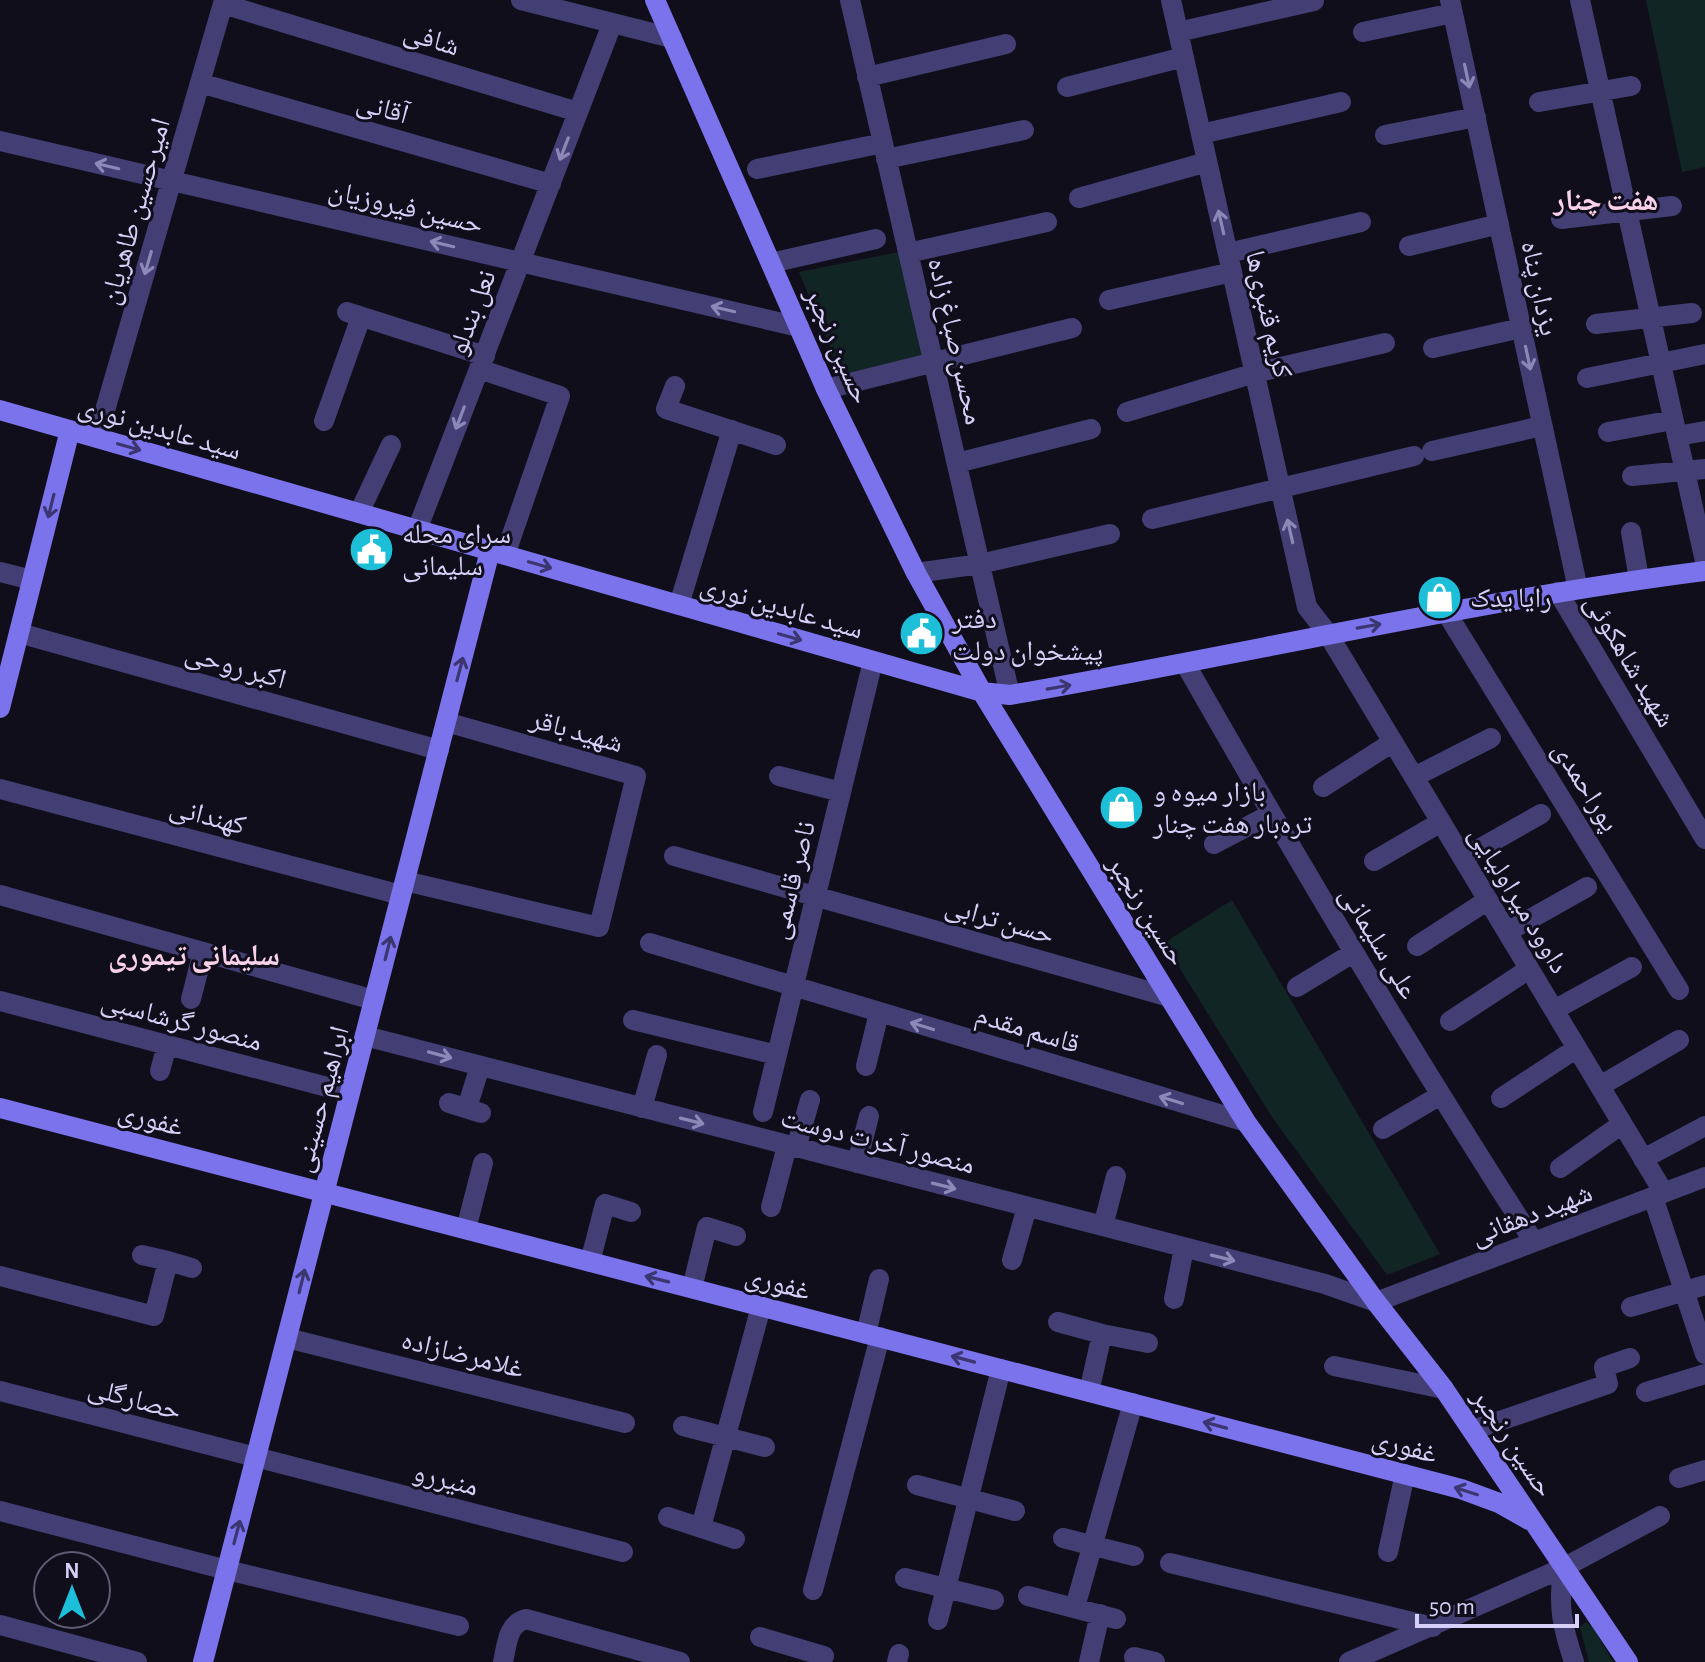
<svg xmlns="http://www.w3.org/2000/svg" width="1705" height="1662" viewBox="0 0 1705 1662" font-family="'Alegreya Sans','Noto Naskh Arabic',sans-serif">
<style>
.green{fill:#122525}
.lines{fill:none;stroke-linecap:round;stroke-linejoin:round}
.street{stroke:#433f75;stroke-width:20}
.secondary{stroke:#7b73ec;stroke-width:20}
.oneway{stroke:#8c88b7}
.oneway2{stroke:#3b366f}
.labels{text-anchor:middle;stroke-width:6;stroke-linejoin:round;paint-order:stroke}
.street-label{font-size:28px;fill:#d6d0f9;stroke:#110e1c}
.poi-label{font-size:28px;fill:#d6d0f9;stroke:#110e1c;text-anchor:start}
.neighbourhood-label{font-size:30px;font-weight:bold;fill:#f9d1e9;stroke:#110e1c}
</style>
<rect width="100%" height="100%" fill="#110e1c"/>
<path class="green" d="M1646 0H1705V167L1682 172Z
M899 252 922 359 843 378 799 272Z
M1232 900 1440 1254 1387 1275 1272 1117 1164 943Z
M1586 1622 1593 1627 1613 1662H1589L1580 1627Z"/>
<g class="lines">
<path class="street" d="M521 0 672 38
M850 0 1010 695
M1171 0 1307 607 1328 634 1664 1193
M1450 0 1578 589
M1580 0 1705 561
M223 4 578 112
M1178 32 1314 1
M1363 32 1453 13
M867 77 1006 44
M200 83 551 184
M1067 87 1184 57
M1539 102 1631 86
M1201 134 1341 102
M1385 135 1476 117
M0 141 799 327
M886 159 1024 130
M757 169 883 143
M1079 198 1207 162
M1561 219 1672 206
M1409 246 1499 224
M908 253 1047 222
M1228 253 1361 222
M771 263 876 239
M1109 300 1232 272
M347 312 485 356
M1596 324 1692 313
M1433 348 1521 328
M479 369 560 396 505 555
M1587 378 1705 354
M675 386 666 409 776 445
M826 389 1072 328
M1127 412 1255 373 1385 343
M324 421 361 317
M1608 432 1673 420
M1677 436 1705 431
M97 438 224 0
M1432 451 1542 426
M957 463 1091 429
M1632 476 1705 469
M359 513 391 445
M1152 519 1414 456
M417 530 612 24
M1631 532 1639 579
M0 572 32 580
M916 573 980 564 1110 534
M1558 592 1705 839
M679 605 732 430
M1446 612 1679 990
M19 633 439 750
M1186 665C1297 860 1412 1053 1534 1242
M779 776 841 792
M1414 777 1491 738
M1323 787 1393 742
M0 789 401 895
M1214 844 1271 814
M674 856 1169 997
M1463 858 1541 814
M1374 861 1441 822
M405 881 599 927 636 776 446 722
M0 895 374 1000
M1507 932 1587 887
M650 943 1246 1122
M1417 946 1488 900
M1297 987 1353 953
M191 999 203 952
M0 1001 350 1093
M1554 1010 1632 967
M633 1020 777 1055
M1450 1021 1529 969
M365 1036 1103 1226 1325 1284 1376 1302 1705 1177
M866 1066 879 1013
M160 1071 167 1045
M1600 1086 1679 1040
M1501 1098 1577 1048
M449 1103 481 1113
M467 1108 480 1066
M642 1108 657 1055
M763 1112 873 661
M1383 1129 1439 1096
M796 1148 810 1100
M1643 1159 1705 1126
M857 1163 869 1116
M1560 1168 1622 1124
M1653 1197 1705 1354
M771 1207 787 1146
M1103 1226 1116 1176
M466 1229 483 1163
M142 1255 168 1261
M1012 1260 1027 1207
M590 1262 605 1204 631 1212
M0 1276 154 1316 168 1261 192 1268
M692 1288 707 1227 736 1236
M1174 1299 1184 1248
M1631 1307 1705 1285
M1058 1322 1102 1334 1089 1392
M866 1334 879 1279
M1102 1334 1148 1343
M287 1338 625 1423
M1334 1366 1444 1389
M0 1391 623 1552
M1646 1392 1705 1374
M683 1426 765 1447
M1473 1430 1608 1384 1604 1367 1630 1358
M1679 1478 1705 1470
M917 1485 1015 1511
M0 1511 227 1570 459 1626
M668 1517 735 1539
M701 1527 761 1307
M1063 1538 1134 1556
M1388 1552 1405 1474
M1170 1563 1433 1627
M1563 1568C1558 1606 1562 1626 1574 1662
M905 1578 994 1600
M813 1590 880 1337
M1028 1596 1116 1619
M1075 1607 1133 1403
M938 1620 1001 1369
M0 1625 137 1662
M760 1637 824 1656
M1134 1657 1155 1662
M503 1662C507 1645 507 1624 526 1619L680 1662
M897 1662 899 1654
M1089 1662 1100 1614
M1349 1662 1563 1568 1660 1516"/>
<path class="secondary" d="M655 0 826 389 916 573 982 692 1246 1122 1376 1302 1444 1389 1628 1662
M0 410 982 692 1010 695C1242 655 1471 601 1705 571
M0 708 70 430
M0 1108 1461 1489 1499 1503 1529 1520
M203 1662 490 551"/>
</g>
<defs><path id="oneway-shaft" d="M-6 0H5M1.5-3L5.5 0L1.5 3" fill="none" stroke-width="1.6" stroke-linecap="round" stroke-linejoin="round" transform="scale(2)"/></defs>
<g class="oneway">
<use href="#oneway-shaft" transform="translate(1467 76) rotate(78)"/>
<use href="#oneway-shaft" transform="translate(564 149) rotate(111)"/>
<use href="#oneway-shaft" transform="translate(107 166) rotate(-167)"/>
<use href="#oneway-shaft" transform="translate(1221 222) rotate(-103)"/>
<use href="#oneway-shaft" transform="translate(442 244) rotate(-167)"/>
<use href="#oneway-shaft" transform="translate(148 263) rotate(106)"/>
<use href="#oneway-shaft" transform="translate(723 309) rotate(-167)"/>
<use href="#oneway-shaft" transform="translate(1528 358) rotate(78)"/>
<use href="#oneway-shaft" transform="translate(460 418) rotate(111)"/>
<use href="#oneway-shaft" transform="translate(1290 531) rotate(-103)"/>
<use href="#oneway-shaft" transform="translate(922 1026) rotate(-163)"/>
<use href="#oneway-shaft" transform="translate(440 1055) rotate(15)"/>
<use href="#oneway-shaft" transform="translate(1171 1100) rotate(-163)"/>
<use href="#oneway-shaft" transform="translate(692 1121) rotate(14)"/>
<use href="#oneway-shaft" transform="translate(944 1186) rotate(14)"/>
<use href="#oneway-shaft" transform="translate(1223 1258) rotate(14)"/>
</g>
<g class="oneway2">
<use href="#oneway-shaft" transform="translate(129 447) rotate(16)"/>
<use href="#oneway-shaft" transform="translate(51 506) rotate(104)"/>
<use href="#oneway-shaft" transform="translate(540 565) rotate(16)"/>
<use href="#oneway-shaft" transform="translate(1369 626) rotate(-10)"/>
<use href="#oneway-shaft" transform="translate(790 637) rotate(16)"/>
<use href="#oneway-shaft" transform="translate(460 669) rotate(-75)"/>
<use href="#oneway-shaft" transform="translate(1059 687) rotate(-10)"/>
<use href="#oneway-shaft" transform="translate(388 948) rotate(-76)"/>
<use href="#oneway-shaft" transform="translate(657 1279) rotate(-166)"/>
<use href="#oneway-shaft" transform="translate(302 1281) rotate(-76)"/>
<use href="#oneway-shaft" transform="translate(963 1359) rotate(-165)"/>
<use href="#oneway-shaft" transform="translate(1215 1425) rotate(-165)"/>
<use href="#oneway-shaft" transform="translate(1466 1491) rotate(-162)"/>
<use href="#oneway-shaft" transform="translate(237 1532) rotate(-75)"/>
</g>
<defs>
<symbol id="civic-disc" viewBox="-11 -11 22 22"><circle r="9.5" fill="#1dbed7" stroke="#110e1c"/><path d="M-.6-6.5H3V-4.5H.6V-3L4-1V1h2V6H-6V1h2V-1L-.6-3ZM-1.2 2.5V6h2.4V2.5Z" fill="#fff"/></symbol>
<symbol id="shop-disc" viewBox="-11 -11 22 22"><circle r="9.5" fill="#1dbed7" stroke="#110e1c"/><path d="M-5-2.5h2.3a2.7 3.5 0 0 1 5.4 0H5L5.5 6h-11ZM-1.5-2.5h3a1.5 2.3 0 0 0-3 0Z" fill="#fff"/></symbol>
</defs>
<g fill-rule="evenodd">
<use href="#civic-disc" x="346" y="524" width="51" height="51"/>
<use href="#shop-disc" x="1414" y="572" width="51" height="51"/>
<use href="#civic-disc" x="896" y="608" width="51" height="51"/>
<use href="#shop-disc" x="1096" y="782" width="51" height="51"/>
</g>
<g class="labels">
<g class="street-label">
<text transform="translate(432 38) rotate(17)" y="10">شافی</text>
<text transform="translate(383 107) rotate(16)" y="10">آقانی</text>
<text transform="translate(406 206) rotate(13)" y="10">حسین فیروزیان</text>
<text transform="translate(134 211) rotate(-74)" y="10">امیرحسین طاهریان</text>
<text transform="translate(1541 288) rotate(78)" y="10">یزدان پناه</text>
<text transform="translate(471 312) rotate(-69)" y="10">نعل بندلو</text>
<text transform="translate(1270 314) rotate(77)" y="10">کریم قنبری‌ها</text>
<text transform="translate(957 341) rotate(77)" y="10">محسن صباغ زاده</text>
<text transform="translate(839 345) rotate(66)" y="10">حسین رنجبر</text>
<text transform="translate(160 427) rotate(16)" y="10">سید عابدین نوری</text>
<text transform="translate(782 606) rotate(16)" y="10">سید عابدین نوری</text>
<text transform="translate(1631 660) rotate(59)" y="10">شهید شاهکوئی</text>
<text transform="translate(236 665) rotate(16)" y="10">اکبر روحی</text>
<text transform="translate(577 730) rotate(16)" y="10">شهید باقر</text>
<text transform="translate(1587 786) rotate(58)" y="10">پوراحمدی</text>
<text transform="translate(208 815) rotate(15)" y="10">کهندانی</text>
<text transform="translate(791 880) rotate(-76)" y="10">ناصر قاسمی</text>
<text transform="translate(1520 899) rotate(59)" y="10">داوود میراولیایی</text>
<text transform="translate(1148 910) rotate(58)" y="10">حسین رنجبر</text>
<text transform="translate(1000 919) rotate(16)" y="10">حسن ترابی</text>
<text transform="translate(1380 942) rotate(59)" y="10">علی سلیمانی</text>
<text transform="translate(182 1020) rotate(15)" y="10">منصور گرشاسبی</text>
<text transform="translate(1028 1028) rotate(17)" y="10">قاسم مقدم</text>
<text transform="translate(320 1099) rotate(-75)" y="10">ابراهیم حسینی</text>
<text transform="translate(151 1118) rotate(15)" y="10">غفوری</text>
<text transform="translate(878 1140) rotate(14)" y="10">منصور آخرت دوست</text>
<text transform="translate(1531 1213) rotate(-21)" y="10">شهید دهقانی</text>
<text transform="translate(778 1282) rotate(15)" y="10">غفوری</text>
<text transform="translate(463 1353) rotate(14)" y="10">غلامرضازاده</text>
<text transform="translate(135 1398) rotate(15)" y="10">حصارگلی</text>
<text transform="translate(1514 1442) rotate(56)" y="10">حسین رنجبر</text>
<text transform="translate(1405 1445) rotate(15)" y="10">غفوری</text>
<text transform="translate(446 1478) rotate(14)" y="10">منیررو</text>
</g>
<g class="poi-label">
<text x="402" y="543">سرای محله<tspan x="402" dy="32">سلیمانی</tspan></text>
<text x="1470" y="607">رایا یدک</text>
<text x="952" y="628">دفتر<tspan x="952" dy="32">پیشخوان دولت</tspan></text>
<text x="1153" y="801">بازار میوه و<tspan x="1153" dy="32">تره‌بار هفت چنار</tspan></text>
</g>
<g class="neighbourhood-label">
<text x="1606" y="210">هفت چنار</text>
<text x="194" y="965">سلیمانی تیموری</text>
</g>
</g>
<g transform="translate(72 1590)"><circle r="38" fill="#110e1c" stroke="#605c74" stroke-width="2"/>
<path d="M0-6L14 30L0 20L-14 30Z" fill="#1dbed7"/>
<text y="-12" font-size="22" font-weight="bold" text-anchor="middle" fill="#d6d0f9">N</text>
</g>
<path d="M1417 1614v12h160v-12" fill="none" stroke="#d6d0f9" stroke-width="4"/>
<text x="1429" y="1614" font-size="24" fill="#d6d0f9" stroke="#110e1c" stroke-width="6" paint-order="stroke">50 m</text>
</svg>
